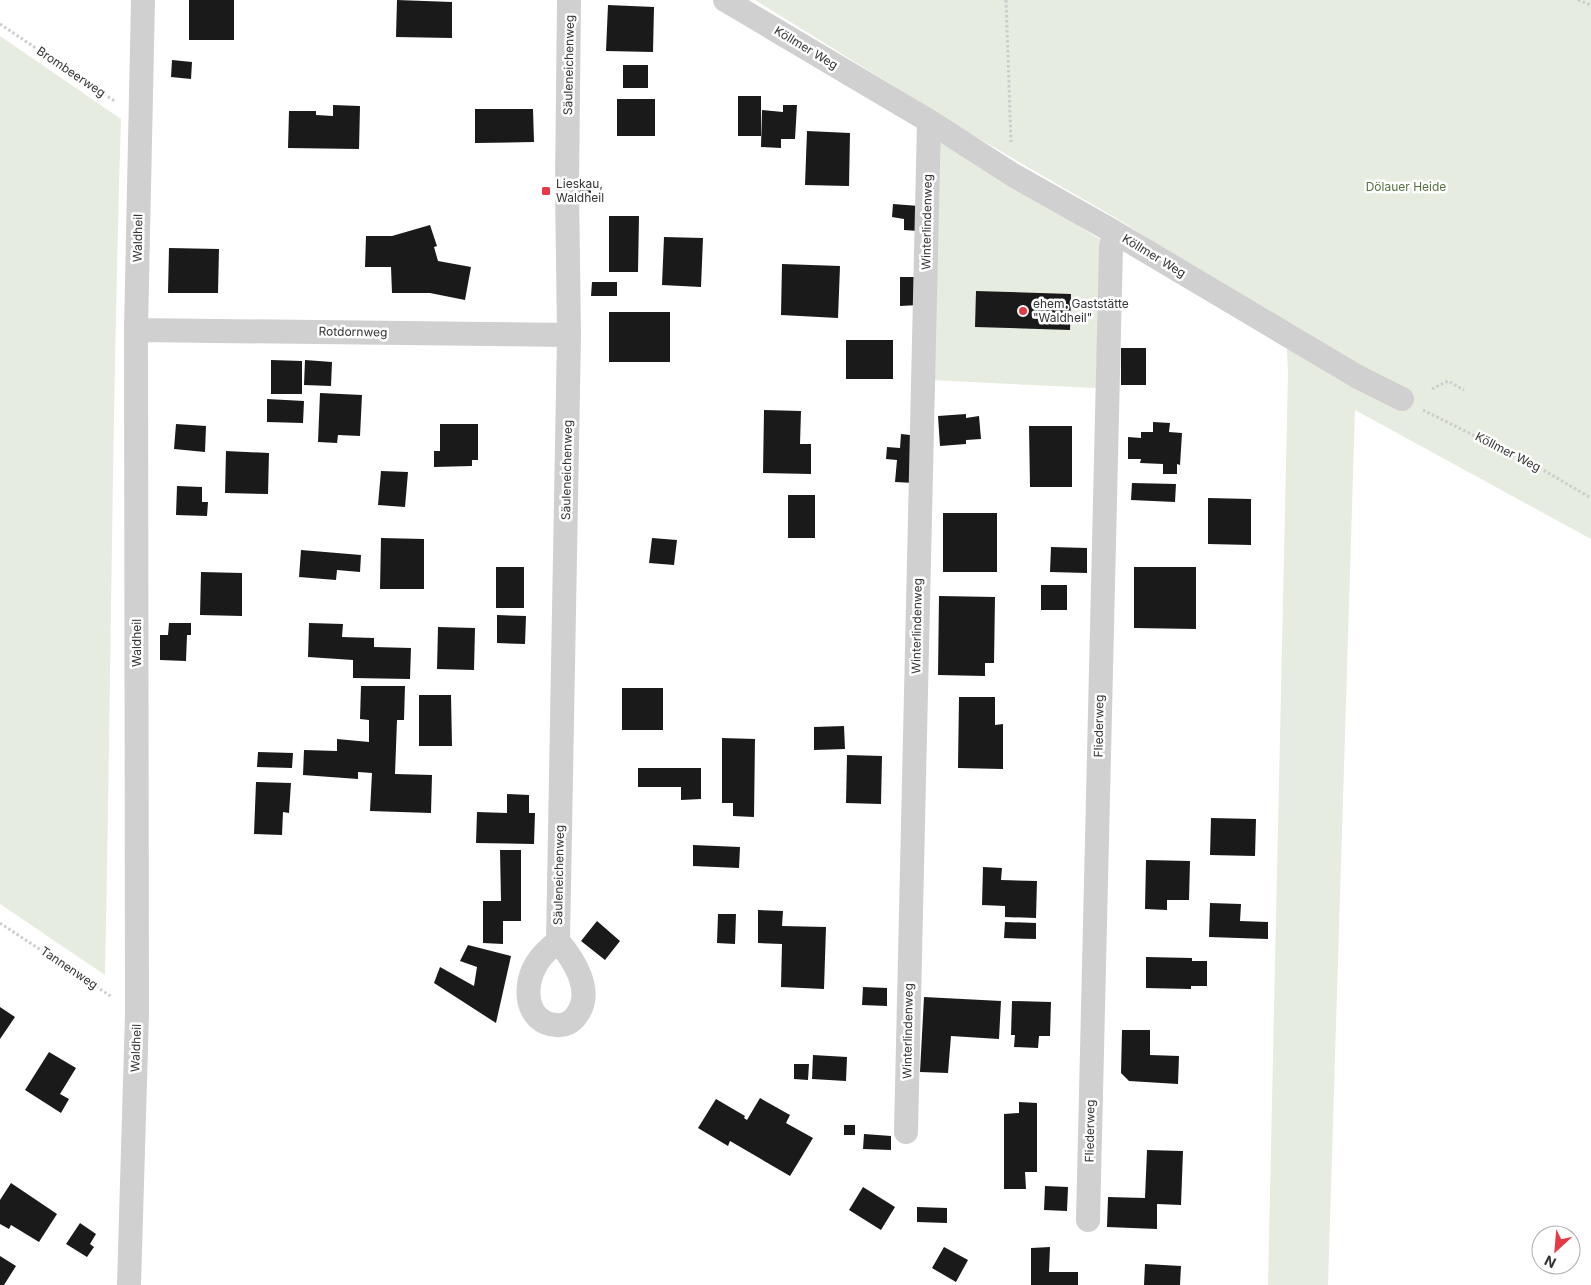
<svg xmlns="http://www.w3.org/2000/svg" width="1591" height="1285" viewBox="0 0 1591 1285" font-family="Inter,sans-serif">
<style>
.green{fill:#e6ecdf}
.building{fill:#1a1a1a}
.lines{fill:none;stroke-linecap:round;stroke-linejoin:round}
.path{stroke:#cdcdcd;stroke-width:3;stroke-dasharray:2.5 2.5;stroke-linecap:butt}
.street{stroke:#d0d0d0;stroke-width:24}
.poi-dot{fill:#e63946;stroke:#fff;stroke-width:2}
.labels{text-anchor:middle;stroke-width:5;stroke-linejoin:round;paint-order:stroke}
.street-label{font-size:12px;fill:#333;stroke:#fff}
.poi-label{font-size:12px;fill:#333;stroke:#fff;text-anchor:start}
.park-label{font-size:12px;fill:#56703f;stroke:#fff}
</style>
<rect width="100%" height="100%" fill="#fff"/>
<path class="green" d="M755 0H1591V539L1355 410 1328 1285H1268L1288 373 1286 329 1121 221 964 130Z
M0 36 121 119C112 404 111 690 105 975L0 904Z
M937 135 1101 240 1096 388 930 380Z"/>
<path class="building" d="M189 0H234V40H189Z
M397 0 452 2V38L396 37Z
M608 5 654 7 653 52 606 51Z
M172 60 192 62 191 79 171 77Z
M623 65H648V88H623Z
M738 96H761V136H738Z
M617 99H655V136H617Z
M333 105 360 106 359 149 288 148 289 111H316V115L333 116Z
M783 105H797L795 139H781V148L761 147 762 110 783 112Z
M475 109H533L534 142 475 143Z
M807 131 850 133 849 186 805 185Z
M580 184 591 185V201L579 200Z
M893 204 919 206 918 231 904 230V219L892 217Z
M609 216H639L638 272H609Z
M430 225 437 246 434 247 438 261 471 267 465 300 430 293H392L391 267H365L366 236H392Z
M664 237 703 238 701 287 662 285Z
M169 248 219 249 218 293H168Z
M782 264 840 266 838 318 781 315Z
M900 277H918L919 305 900 306Z
M592 282H617V296H591Z
M976 291 1071 294 1070 330 975 327Z
M609 312H670V362H609Z
M846 340H893V379H846Z
M1121 348H1146V385H1121Z
M271 360 302 361V394H271Z
M305 360 332 362 331 386 304 385Z
M320 393 362 395 360 436 338 435 337 443 318 442Z
M267 399 304 401 303 423 267 422Z
M764 410 801 411 800 444H811V474L763 473Z
M966 414V418L979 416 981 439 966 440V444L940 446 938 416Z
M1153 422 1170 423 1169 432 1182 433 1180 465 1177 464V474H1163V464L1140 463 1141 459H1128V437L1141 438V432H1153Z
M176 424 206 426 205 452 174 449Z
M440 424H478V460H472V466L434 467V451H440Z
M1029 426H1072V487H1030Z
M901 434 919 436 915 483 895 482 897 460 886 459 887 447 900 448Z
M226 451 269 453 268 494 225 493Z
M381 471 408 472 405 507 378 505Z
M1132 483 1176 484 1175 502 1131 500Z
M177 486 202 487V502H208L207 516 176 515Z
M788 495H815V538H788Z
M1208 498 1251 499V545L1208 544Z
M943 513H997V572H943Z
M381 538 424 539V589H380Z
M652 538 677 540 674 565 649 563Z
M1051 547 1087 548V573L1050 572Z
M301 550 361 555 360 572 337 570 336 580 299 577Z
M496 567H524V608H496Z
M1134 567H1196V629L1134 628Z
M201 572 242 573V616L200 615Z
M1041 585H1067V610H1041Z
M939 596 995 597 994 663H985V676L938 675Z
M497 615 526 616 525 644 497 643Z
M169 623H191V635H187L186 661 160 660V635H168Z
M309 623 343 624 342 637 374 638V647L411 648 410 679 353 678V660L308 657Z
M438 627 475 628 474 670 437 669Z
M361 686H405L404 720H397L395 774 432 775 431 813 370 811 372 773 358 772V779L303 775 304 750 337 751V739L369 742V720L360 719Z
M622 688H663V730H622Z
M419 695H451L452 746H419Z
M959 697H995V725L1003 724V769L958 768Z
M844 726 845 749 814 750V727Z
M722 738 755 739 754 817 733 816V803H722Z
M258 752 293 753 292 768 257 767Z
M847 755 882 756 881 804 846 803Z
M638 768H701V799L681 800V787H638Z
M256 782 291 783 289 813 283 812 282 835 254 834Z
M507 794 529 795V813H535L534 844 476 843 477 812 507 813Z
M1211 818 1256 819 1255 856 1210 855Z
M693 845 740 847 739 868 693 866Z
M500 850H521V921H503V944L483 943V901H501Z
M1146 860 1190 861 1189 900H1167V910L1145 909Z
M983 867 1002 868 1001 880 1037 881 1036 918 1005 917V906L982 905Z
M1210 903 1241 904 1240 921 1268 922V939L1209 937Z
M758 910 783 911 782 926 826 927 824 989 781 987 782 944 758 943Z
M718 914H736L735 944 717 943Z
M597 921 620 941 605 960 581 941Z
M1005 922 1036 923V939L1004 938Z
M468 945 511 956 496 1023 434 983 440 967 474 986 477 967 460 961Z
M1146 957 1192 958V961H1207V986H1191V989L1146 988Z
M863 987 887 988V1006L862 1005Z
M924 997 1001 1001 999 1039 951 1036 948 1073 920 1072Z
M1012 1001 1051 1002 1050 1036H1039L1038 1048 1014 1047 1015 1035H1011Z
M0 1007 15 1017 0 1039Z
M1122 1030H1150V1055L1179 1056 1178 1084 1129 1081 1121 1073Z
M49 1052 76 1068 60 1094 69 1099 61 1113 25 1090Z
M813 1055 847 1057 846 1081 812 1079Z
M794 1064H809L808 1080 794 1079Z
M760 1098 790 1115 786 1123 813 1138 790 1176 730 1141 728 1146 698 1128 716 1099 745 1116 744 1118 747 1120Z
M1019 1102 1037 1103V1172H1025L1026 1189H1004V1114L1019 1113Z
M844 1125H855V1135H844Z
M864 1134 891 1136V1150L863 1149Z
M1147 1150 1183 1151 1181 1205 1157 1204V1229L1107 1227 1108 1197 1145 1198Z
M11 1183 57 1214 39 1242 11 1225 9 1229 0 1224V1200Z
M1045 1186 1068 1187 1067 1211 1044 1210Z
M863 1187 895 1207 881 1230 849 1210Z
M917 1207 947 1208V1223L917 1222Z
M80 1223 96 1234 90 1244 94 1247 87 1257 66 1244Z
M944 1247 968 1260 956 1282 932 1268Z
M1050 1247 1049 1272H1078V1285H1031V1248Z
M0 1256 16 1266 4 1285H0Z
M1145 1264 1181 1266 1180 1285H1144Z"/>
<g class="lines">
<path class="path" d="M1006 0 1011 142
M1578 0 1591 5
M0 24 116 102
M1432 389 1448 381 1464 390
M1423 410 1545 471 1591 498
M0 923 112 997"/>
<path class="street" d="M725 0 929 121 1013 175 1114 232 1358 377 1402 399
M136 330 569 335
M558 941 569 335 567 186 569 0
M558 941C574 960 595 992 576 1016 572 1022 564 1026 557 1025 524 1023 523 984 537 963 542 954 551 947 558 941Z
M906 1132 929 121
M1088 1220 1111 247 1114 232
M129 1285 137 1014 136 330 143 0"/>
</g>
<g class="poi-dot">
<rect x="541" y="186" width="10" height="10" rx="2.5"/>
<circle cx="1023" cy="311" r="5"/>
</g>
<g class="labels">
<g class="street-label">
<text transform="translate(806 48) rotate(31)" y="4">Köllmer Weg</text>
<text transform="translate(569 65) rotate(-89)" y="4">Säuleneichenweg</text>
<text transform="translate(71 72) rotate(34)" y="4">Brombeerweg</text>
<text transform="translate(927 222) rotate(-89)" y="4">Winterlindenweg</text>
<text transform="translate(138 238) rotate(-89)" y="4">Waldheil</text>
<text transform="translate(1154 256) rotate(31)" y="4">Köllmer Weg</text>
<text transform="translate(353 332) rotate(1)" y="4">Rotdornweg</text>
<text transform="translate(1508 452) rotate(27)" y="4">Köllmer Weg</text>
<text transform="translate(567 470) rotate(-89)" y="4">Säuleneichenweg</text>
<text transform="translate(917 626) rotate(-89)" y="4">Winterlindenweg</text>
<text transform="translate(137 643) rotate(-90)" y="4">Waldheil</text>
<text transform="translate(1099 726) rotate(-89)" y="4">Fliederweg</text>
<text transform="translate(559 875) rotate(-89)" y="4">Säuleneichenweg</text>
<text transform="translate(69 968) rotate(34)" y="4">Tannenweg</text>
<text transform="translate(908 1031) rotate(-89)" y="4">Winterlindenweg</text>
<text transform="translate(136 1048) rotate(-88)" y="4">Waldheil</text>
<text transform="translate(1090 1131) rotate(-89)" y="4">Fliederweg</text>
</g>
<g class="poi-label">
<text x="556" y="188">Lieskau,<tspan x="556" dy="14">Waldheil</tspan></text>
<text x="1033" y="308">ehem. Gaststätte<tspan x="1033" dy="14">"Waldheil"</tspan></text>
</g>
<g class="park-label">
<text x="1406" y="191">Dölauer Heide</text>
</g>
</g>
<g transform="translate(1556 1250) rotate(206)"><circle r="24" fill="#ffffff" stroke="#adadad"/>
<path d="M0-4L9 19L0 12L-9 19Z" fill="#e63946"/>
<text y="-8" font-size="14" font-weight="bold" text-anchor="middle" fill="#333333">N</text>
</g>
</svg>
